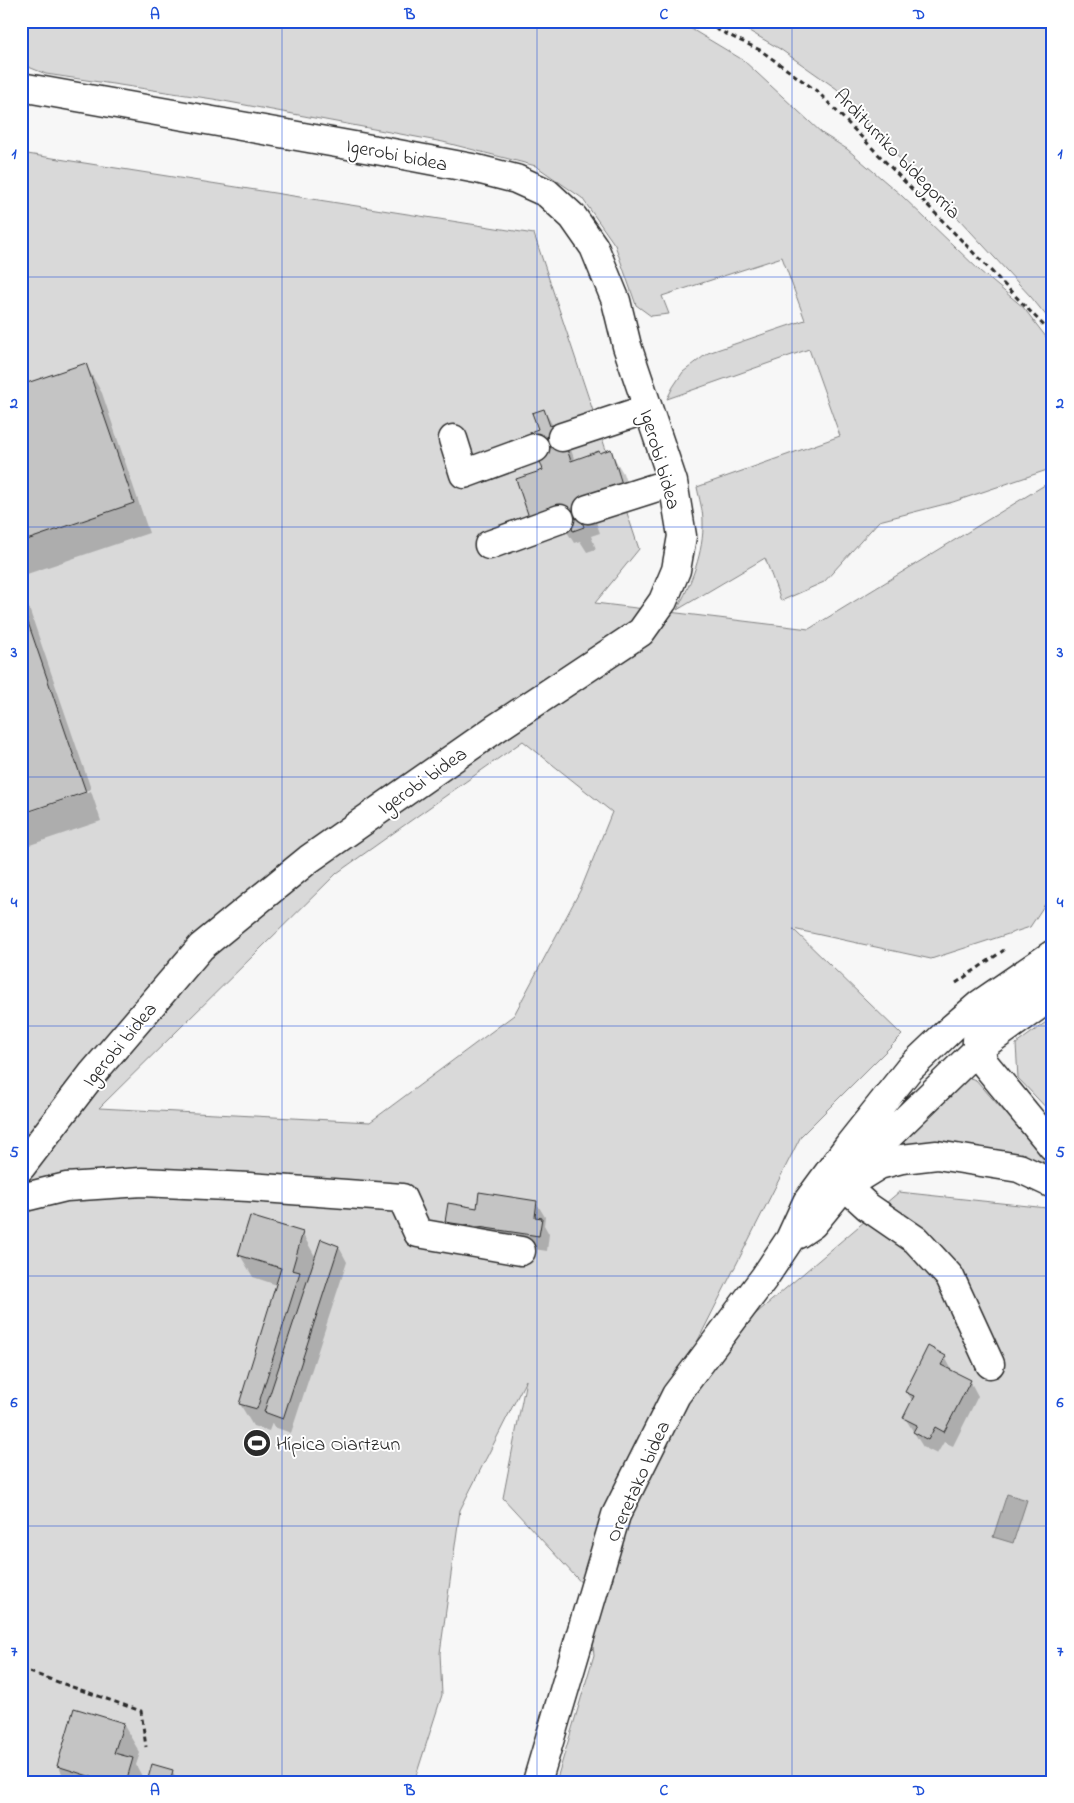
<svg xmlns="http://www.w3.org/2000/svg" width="1074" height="1803" viewBox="0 0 1074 1803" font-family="'Indie Flower',sans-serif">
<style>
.green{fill:#d9d9d9;stroke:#828282;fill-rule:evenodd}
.water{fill:#b0b0b0;stroke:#7b7b7b}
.shadow{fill:#0003}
.building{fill:#c4c4c4;stroke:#2b2b2b}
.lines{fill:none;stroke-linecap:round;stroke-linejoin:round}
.minor-casing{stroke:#2b2b2b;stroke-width:31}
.major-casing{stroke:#2b2b2b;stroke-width:31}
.highway-casing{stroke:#2b2b2b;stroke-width:31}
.path{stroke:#2b2b2b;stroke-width:3;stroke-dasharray:5 4;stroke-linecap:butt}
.minor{stroke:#fff;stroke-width:28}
.major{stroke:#fff;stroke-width:28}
.highway{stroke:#fff;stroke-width:28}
.grid{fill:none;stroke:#1d4ed8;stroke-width:1;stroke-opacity:0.55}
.labels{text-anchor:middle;stroke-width:4;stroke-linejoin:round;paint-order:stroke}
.street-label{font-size:20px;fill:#2b2b2b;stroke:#fff}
.poi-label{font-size:20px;fill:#2b2b2b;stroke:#fff;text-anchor:start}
.neatline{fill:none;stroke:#1d4ed8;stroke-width:2}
.grid-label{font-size:16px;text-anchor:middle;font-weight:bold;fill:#1d4ed8}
</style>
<rect width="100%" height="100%" fill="#f7f7f7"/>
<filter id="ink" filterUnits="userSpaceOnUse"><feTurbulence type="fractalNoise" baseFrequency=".02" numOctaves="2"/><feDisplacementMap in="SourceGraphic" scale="10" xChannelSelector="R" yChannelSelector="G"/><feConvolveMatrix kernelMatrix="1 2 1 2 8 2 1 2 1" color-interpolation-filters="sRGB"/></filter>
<g filter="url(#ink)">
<path class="green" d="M21 21H678L743 60 823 134 847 149 901 195 980 271 1023 307 1053 346V468L953 502 879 521 824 582 781 601 765 558 677 610C691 583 704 553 703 521 703 510 699 498 697 487L840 436 809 349 667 399 673 387 683 372 708 353 805 320 782 257 662 296 669 314 651 316 636 305 615 245 582 198 536 166 443 142 213 99 46 74 21 64Z
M732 21H1053V324L1031 297 934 192 879 138 837 89 780 49Z
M21 153 534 234 639 549 595 603 809 629 1053 480V892L1030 927 931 959 793 929 902 1035 801 1136 678 1380 899 1192 1047 1208 1053 1215V1782H556L594 1655 587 1589 503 1498 526 1380 460 1510 440 1653 442 1695 414 1782H21ZM523 741 612 812 581 889 514 1015 370 1122 99 1108 337 873Z
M1053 1017V1115L1018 1078 1016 1044Z
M967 1077 976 1080 1046 1159 1044 1162C999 1148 952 1143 905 1145V1139Z"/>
<path class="water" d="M1007 1494 1027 1500 1013 1543 993 1537Z"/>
<path class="shadow" d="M86 365 102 393 149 533 21 576V386Z
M544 410 553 426 570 447 575 461 610 451 623 473 634 506 623 510V513L596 522 600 533 591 536 596 549 587 552 580 541 574 543 566 530 544 470 539 430Z
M21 585 91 789 21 813Z
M91 791 101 821 21 848V815Z
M536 1202 545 1217 544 1225 549 1234 547 1251 455 1237 447 1222 478 1209Z
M302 1233 316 1258 339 1247 347 1262 291 1433 274 1427 272 1423 269 1431 253 1426 240 1404 277 1285 253 1277 240 1255Z
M945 1357 953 1372 970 1381 978 1396 953 1446 944 1442 937 1454 923 1447 905 1418 913 1402 907 1392Z
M123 1724 140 1753 136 1765 145 1782H67L58 1766Z
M172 1771 179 1782H148Z"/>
<path class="building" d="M86 363 134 503 21 542V385Z
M544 409 550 426 558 423 571 461 599 451 600 453 611 449 622 484 611 488 579 513 584 527 573 531 569 518 529 517 516 479 543 470 530 432 538 429 532 413Z
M21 602 86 792 21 814Z
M479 1192 537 1201 535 1217 542 1218 539 1236 445 1222 448 1203 477 1208Z
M250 1216 303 1232 292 1270 300 1272 257 1409 239 1404 281 1268 238 1255Z
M321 1239 339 1246 283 1419 264 1412Z
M928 1346 946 1356 941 1365 971 1380 944 1432 935 1427 928 1440 913 1432 917 1425 903 1418 914 1396 905 1392Z
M74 1708 124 1723 114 1753 133 1758 126 1782H98V1779L57 1766Z
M152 1764 173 1770 170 1782H147Z"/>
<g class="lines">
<defs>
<path id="minor" d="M21 87 382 151 477 169 516 179 547 193 573 217 594 247 616 301 627 346 673 482 682 536 676 570 663 601 641 632 495 729 309 859 201 947 93 1073 21 1167
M562 437 647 409
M453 439 464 474 535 448
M588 509 673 482
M489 545 560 519
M845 1186 868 1207 916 1240 950 1277 990 1364
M21 1198 66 1187 142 1182 249 1187 402 1198 418 1233 521 1251"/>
<path id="major" d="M798 1234 813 1224 871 1153 978 1049 1053 995
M537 1782 616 1515 676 1395 764 1278 790 1239 807 1202 849 1145 910 1068 951 1029 980 1004 1053 954"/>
<path id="highway" d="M1053 973 982 1024C973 1043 977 1046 985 1064L1053 1147
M845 1186 879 1165 902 1159 937 1155 1019 1168 1053 1184"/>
</defs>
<use href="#minor" class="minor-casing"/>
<use href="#major" class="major-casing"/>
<use href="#highway" class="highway-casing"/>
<path class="path" d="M699 21 760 50 818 92 1053 335
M1053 907V908
M956 983 1004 950
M21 1669 141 1711 146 1747"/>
<use href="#minor" class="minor"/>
<use href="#major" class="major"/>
<use href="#highway" class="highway"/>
</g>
</g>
<path class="grid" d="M282 21V1782M537 21V1782M792 21V1782M21 277H1053M21 527H1053M21 777H1053M21 1026H1053M21 1276H1053M21 1526H1053"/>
<defs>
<symbol id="stadium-disc" viewBox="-11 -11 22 22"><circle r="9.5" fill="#2b2b2b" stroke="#fff"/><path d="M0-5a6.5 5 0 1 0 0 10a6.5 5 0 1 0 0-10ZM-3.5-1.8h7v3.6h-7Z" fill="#fff"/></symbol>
</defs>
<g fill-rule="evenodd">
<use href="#stadium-disc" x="241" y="1427" width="32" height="32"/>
</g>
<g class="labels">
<g class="street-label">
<text transform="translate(898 153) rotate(46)" y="7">Arditurriko bidegorria</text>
<text transform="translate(397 154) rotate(11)" y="7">Igerobi bidea</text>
<text transform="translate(661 459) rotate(74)" y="7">Igerobi bidea</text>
<text transform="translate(422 780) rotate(-35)" y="7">Igerobi bidea</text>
<text transform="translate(119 1044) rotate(-50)" y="7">Igerobi bidea</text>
<text transform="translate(637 1481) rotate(-66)" y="7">Oreretako bidea</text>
</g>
<g class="poi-label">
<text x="276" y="1450">Hípica Oiartzun</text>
</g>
</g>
<rect width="1074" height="1803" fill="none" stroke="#fff" stroke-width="55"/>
<rect x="28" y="28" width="1018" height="1748" class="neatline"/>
<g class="grid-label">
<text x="155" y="19">A</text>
<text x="410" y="19">B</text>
<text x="664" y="19">C</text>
<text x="919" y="19">D</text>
<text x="14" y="158">1</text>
<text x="1060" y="158">1</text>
<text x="14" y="408">2</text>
<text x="1060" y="408">2</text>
<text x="14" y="657">3</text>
<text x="1060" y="657">3</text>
<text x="14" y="907">4</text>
<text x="1060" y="907">4</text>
<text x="14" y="1157">5</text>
<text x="1060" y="1157">5</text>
<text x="14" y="1407">6</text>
<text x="1060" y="1407">6</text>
<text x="14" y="1656">7</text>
<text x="1060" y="1656">7</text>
<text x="155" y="1795">A</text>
<text x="410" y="1795">B</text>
<text x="664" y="1795">C</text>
<text x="919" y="1795">D</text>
</g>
</svg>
